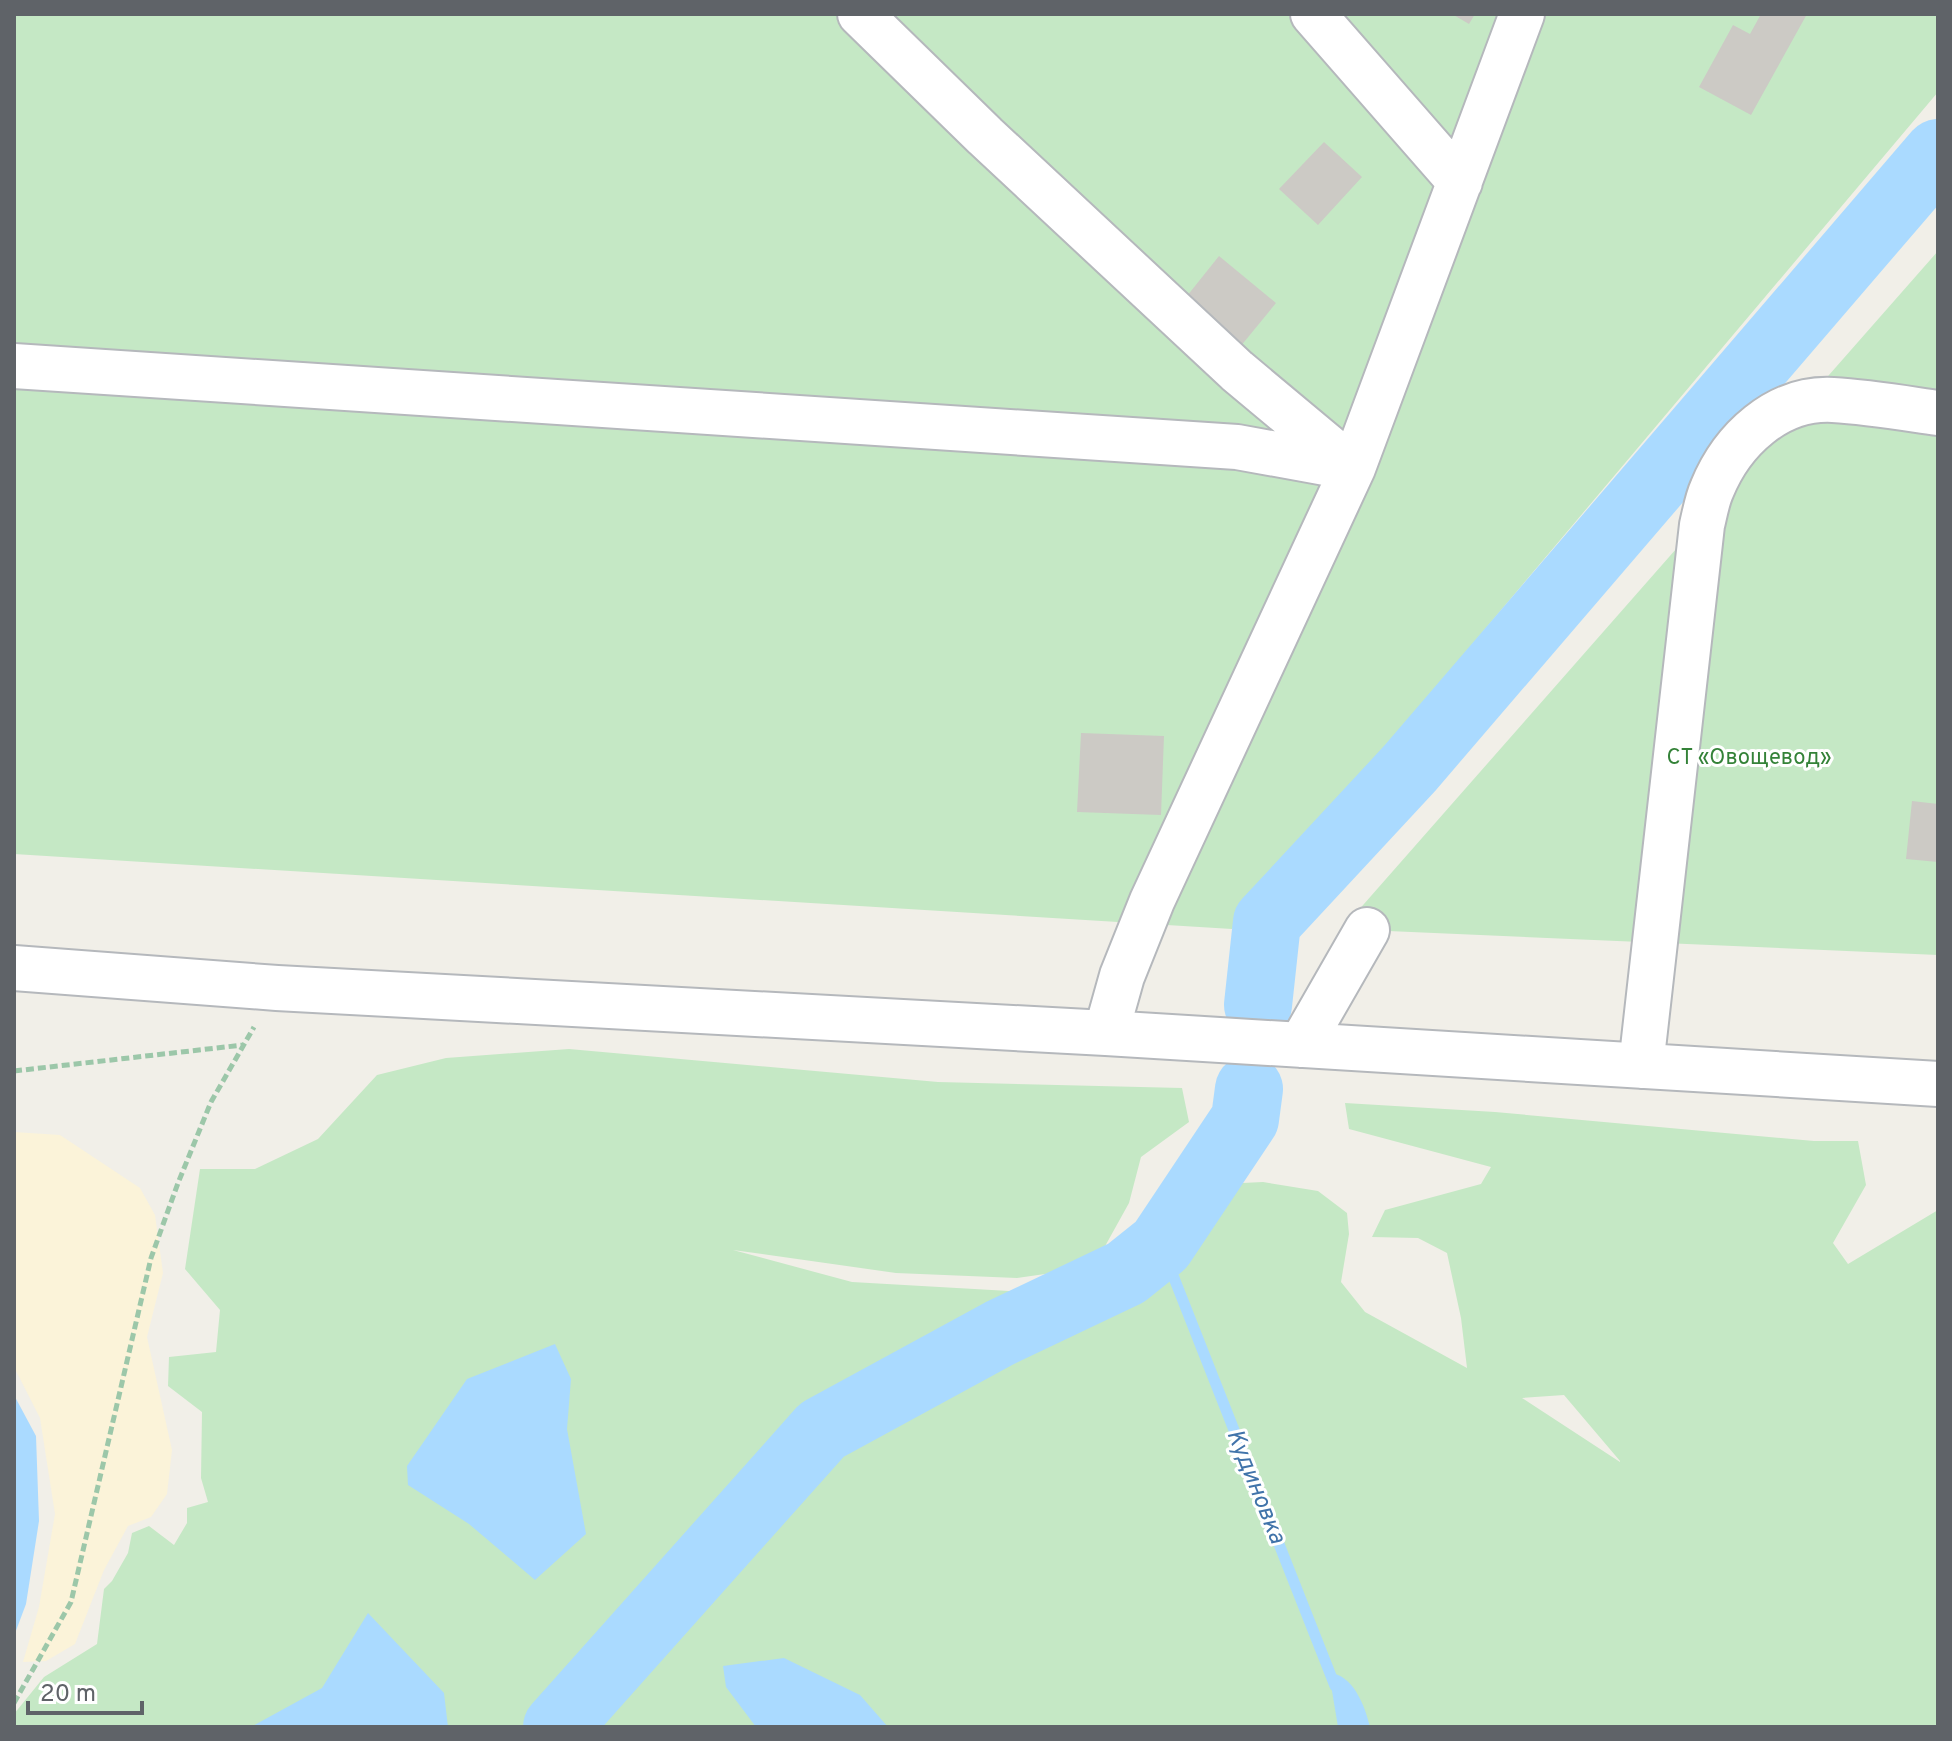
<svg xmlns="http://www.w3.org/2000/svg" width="1952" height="1741" viewBox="0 0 1952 1741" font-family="Overpass,sans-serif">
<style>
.green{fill:#c5e8c5;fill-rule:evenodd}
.sand{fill:#fbf3d9}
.water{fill:#aadaff}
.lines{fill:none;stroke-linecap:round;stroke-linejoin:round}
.stream{stroke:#aadaff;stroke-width:11}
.river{stroke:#aadaff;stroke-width:68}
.building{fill:#cccac5}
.minor-casing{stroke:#b5b8bc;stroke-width:48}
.path{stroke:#9cc7a9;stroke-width:5;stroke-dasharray:8 4;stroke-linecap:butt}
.minor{stroke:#fff;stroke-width:44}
.labels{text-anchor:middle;stroke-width:6;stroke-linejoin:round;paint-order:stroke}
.park-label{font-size:22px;fill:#348238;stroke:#fff}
.water-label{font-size:24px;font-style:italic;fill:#4174aa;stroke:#fff}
</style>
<rect width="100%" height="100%" fill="#f1efe8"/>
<path class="green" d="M14 14H1938V92L1232 929 14 854Z
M1938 251V955L1342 929Z
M569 1049 938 1082 1182 1088 1189 1122 1141 1157 1129 1203 1099 1257 1066 1271 1017 1278 896 1273 733 1250 852 1282 1080 1295 1126 1273 1161 1245 1201 1185 1263 1182 1318 1191 1347 1213 1349 1234 1341 1282 1365 1312 1467 1368 1461 1318 1447 1253 1418 1238 1372 1237 1385 1210 1481 1184 1491 1167 1349 1129 1345 1103 1495 1112 1814 1141H1858L1866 1185 1833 1243 1848 1264 1938 1210V1727H14V1714L44 1677 97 1644 104 1589 112 1581 128 1553 132 1533 149 1526 174 1545 187 1523V1508L208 1502 201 1478 202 1412 168 1386 169 1357 216 1352 220 1310 185 1269 200 1169H255L318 1139 377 1075 446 1058ZM1564 1395 1620 1461V1462L1522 1398Z"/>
<path class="sand" d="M14 1132 60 1135 140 1188 155 1215 163 1273 147 1337 172 1450 167 1494 151 1517 128 1526 104 1570 75 1644 46 1661 23 1662 39 1607 55 1514 40 1418 14 1367Z"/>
<path class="water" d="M555 1344 571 1379 567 1429 586 1534 535 1580 469 1524 408 1485 407 1466 467 1379Z
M14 1395 36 1436 39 1521 26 1604 14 1636Z
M368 1613 444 1693 448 1727H251L322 1688Z
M784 1658 860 1695 888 1727H756L726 1687 723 1666Z
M1329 1673C1353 1674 1365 1706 1370 1727H1338Z"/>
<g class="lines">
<path class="stream" d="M1161 1245 1335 1686"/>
<path class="river" d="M1258 1005 1267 922 1410 768 1938 153
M557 1727 822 1430 1000 1333 1126 1273 1161 1245 1245 1119 1249 1089"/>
</g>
<path class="building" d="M1452 14H1475L1469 24Z
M1761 14H1807L1751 115 1699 87 1733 25 1750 34Z
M1324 142 1362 177 1318 225 1279 189Z
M1219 256 1276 303 1240 347 1183 301Z
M1081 733 1164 736 1161 815 1077 812Z
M1912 801 1938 804V862L1906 859Z"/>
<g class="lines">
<defs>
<path id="minor" d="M1313 14 1460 182
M14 366 1237 447 1353 468 1237 371 985 136 860 14
M14 968 277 988 1106 1033 1938 1084
M1106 1033 1122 976 1152 901 1353 468 1522 14
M1301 1045 1367 930
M1641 1066 1702 525C1705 513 1707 500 1712 489 1732 440 1777 397 1833 400 1868 402 1903 408 1938 413"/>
</defs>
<use href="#minor" class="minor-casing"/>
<path class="path" d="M14 1071 243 1045
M14 1703 71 1602 151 1258 178 1183 211 1102 254 1027"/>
<use href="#minor" class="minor"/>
</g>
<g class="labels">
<g class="park-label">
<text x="1749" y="764">СТ «Овощевод»</text>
</g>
<g class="water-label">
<text transform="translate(1257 1486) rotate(68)" y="8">Кудиновка</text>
</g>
</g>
<rect width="1952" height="1741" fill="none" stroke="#5f6368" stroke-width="32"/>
<path d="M28 1701v12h114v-12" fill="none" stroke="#5f6368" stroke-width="4"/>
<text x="40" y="1701" font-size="24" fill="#5f6368" stroke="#ffffff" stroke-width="6" paint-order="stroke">20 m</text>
</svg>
